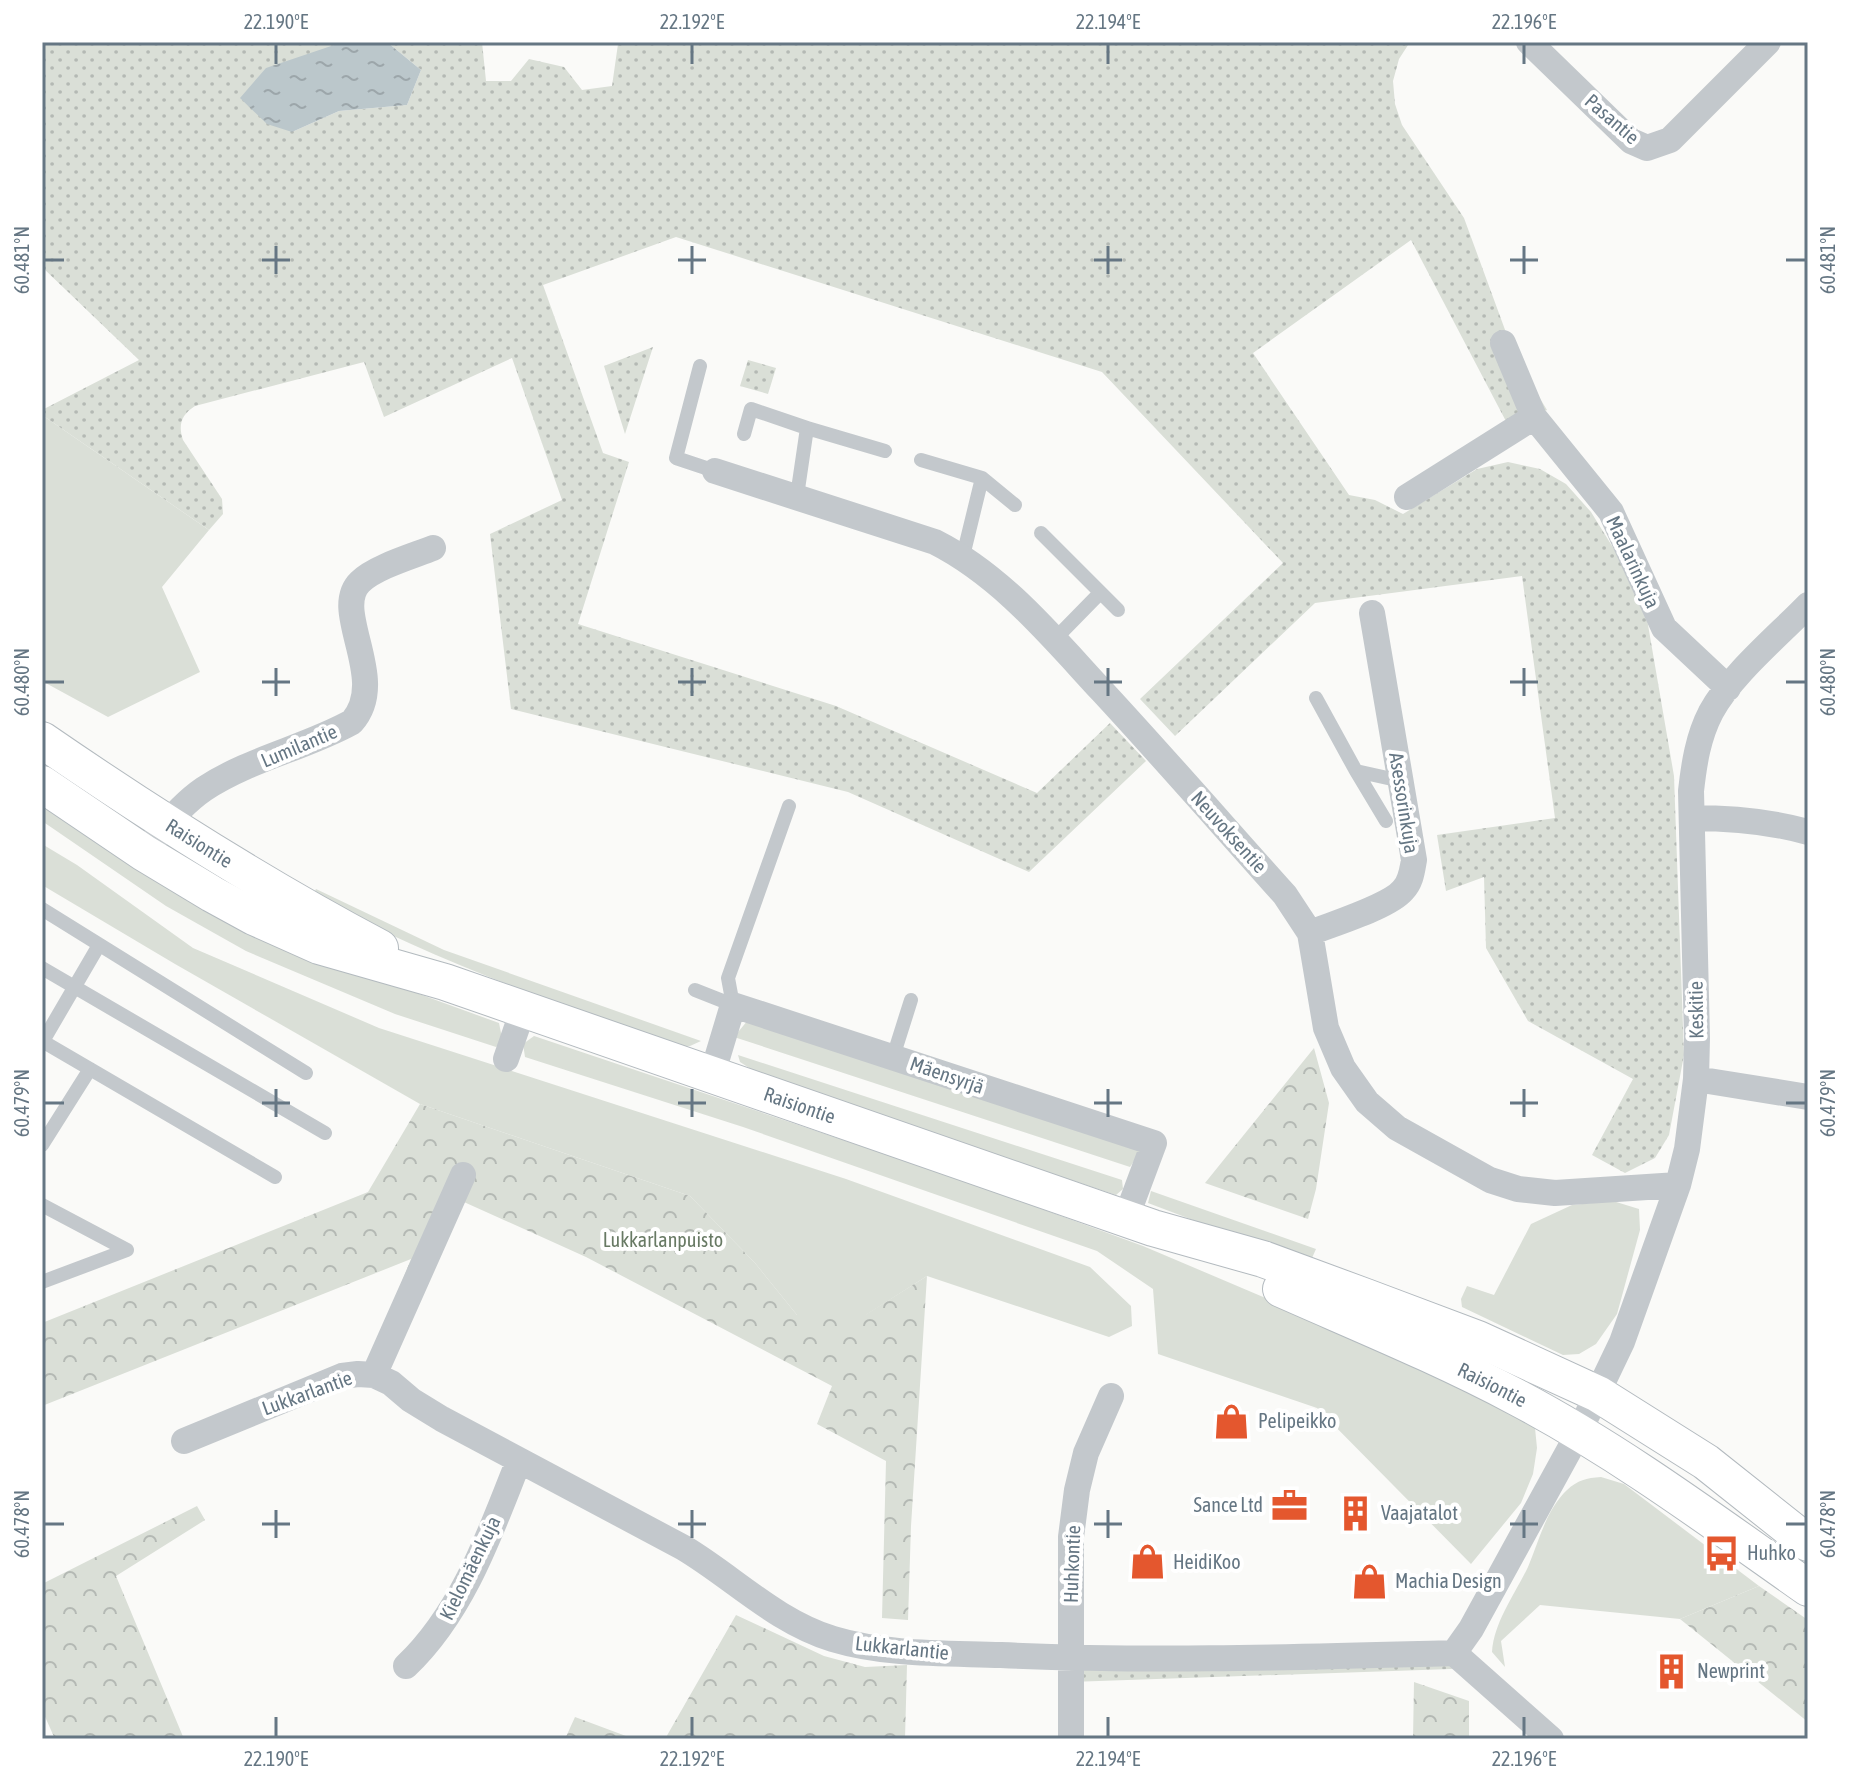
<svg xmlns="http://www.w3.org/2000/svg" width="1850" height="1781" viewBox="0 0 1850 1781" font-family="'Asap Condensed',sans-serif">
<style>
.grass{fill:#dadfd7}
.forest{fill:url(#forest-crowns)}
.park{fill:url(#park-dots)}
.water{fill:url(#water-ripples)}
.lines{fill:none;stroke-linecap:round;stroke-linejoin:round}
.secondary-casing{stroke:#b3babf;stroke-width:38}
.service{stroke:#c3c8cc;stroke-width:14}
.minor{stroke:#c3c8cc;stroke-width:26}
.secondary{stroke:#fff;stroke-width:36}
.ticks{fill:none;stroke:#657683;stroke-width:3}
.labels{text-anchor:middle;stroke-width:8;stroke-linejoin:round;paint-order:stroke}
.street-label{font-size:20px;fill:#657683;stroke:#fff}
.park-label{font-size:20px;fill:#687a64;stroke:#fff}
.poi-label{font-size:20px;fill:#657683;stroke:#fff;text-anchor:start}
.neatline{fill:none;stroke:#657683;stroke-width:3}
.ticks-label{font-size:20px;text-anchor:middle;fill:#657683}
</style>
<defs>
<pattern id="forest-crowns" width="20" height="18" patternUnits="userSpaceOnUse" patternTransform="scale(2)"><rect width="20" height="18" fill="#dadfd7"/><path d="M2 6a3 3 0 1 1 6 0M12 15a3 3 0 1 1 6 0" fill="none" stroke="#b4b9b4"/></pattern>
<pattern id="park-dots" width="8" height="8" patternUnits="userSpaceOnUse" patternTransform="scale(2)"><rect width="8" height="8" fill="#dadfd7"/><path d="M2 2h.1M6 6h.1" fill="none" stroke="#b4b9b4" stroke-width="1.8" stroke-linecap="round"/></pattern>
<pattern id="water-ripples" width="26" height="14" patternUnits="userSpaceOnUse" patternTransform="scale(2)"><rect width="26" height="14" fill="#bbc7cb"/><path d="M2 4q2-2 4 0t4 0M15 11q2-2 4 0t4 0" fill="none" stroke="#9ca6aa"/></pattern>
</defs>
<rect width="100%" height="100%" fill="#fafaf8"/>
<path class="grass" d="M42 415 209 530 162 587 200 672 108 717 42 681Z
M42 801 400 987 499 1023 502 1038 499 1045 496 1047 395 1014 246 951 166 906 42 821Z
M42 844 77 865 193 948 379 1028 846 1179 1090 1267 1131 1306 1132 1326 1109 1337 927 1276 861 1318 797 1315 755 1263 690 1196 420 1104 175 964 42 885Z
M316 889 444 950 701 1041 690 1046 675 1047C552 1001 428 959 313 895Z
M748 1020 1143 1148 1130 1167 734 1037Z
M534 1036 968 1182 1143 1246 1452 1377 1523 1412 1535 1428 1537 1448 1533 1474 1521 1503 1471 1564 1317 1408 1158 1354 1153 1289 1097 1251 743 1127 525 1057 523 1044Z
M738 1055 1122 1180 1123 1189 1116 1195 763 1077 740 1062Z
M1151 1191 1316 1249 1312 1258 1235 1236 1148 1203Z
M1613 1201 1639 1209 1640 1230 1617 1314 1596 1344 1579 1354 1563 1355 1462 1307 1461 1299 1467 1286 1494 1295 1531 1224 1572 1205Z
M1601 1477 1624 1484 1759 1586 1680 1619 1540 1605 1501 1641 1505 1667 1492 1652C1494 1622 1515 1594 1528 1567 1539 1541 1546 1510 1567 1490 1578 1480 1586 1478 1601 1477Z"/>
<path class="forest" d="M1314 1048 1329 1103 1316 1189 1308 1219 1205 1183Z
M420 1104 690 1196 755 1263 797 1315H865L927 1276 911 1526 908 1620 882 1618 886 1461 817 1424 832 1386 586 1257 455 1198 377 1344 411 1259 42 1406V1323L368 1192Z
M197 1506 205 1520 116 1576 184 1739H55L42 1710V1584Z
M1759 1586 1808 1620V1722L1680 1619Z
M736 1615 824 1656 865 1667 907 1665 905 1739H665Z
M1414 1682 1469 1701V1739H1413Z
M575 1717 634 1739H565Z"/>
<path class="park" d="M42 42H385L337 44 292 132 339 111 407 105 421 70 387 42H482L486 81H511L529 59 564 67 582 90 612 86 618 44 616 42H1410L1399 59 1393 81 1395 104 1402 125 1464 218 1515 357 1547 410 1509 427 1411 240 1253 353 1349 495 1375 500 1403 514 1477 469 1508 462 1540 469 1566 484 1591 512 1617 554 1647 619 1674 776 1684 1055 1669 1135 1655 1158 1625 1173 1592 1155 1633 1079 1528 1021 1486 948 1484 877 1446 891 1437 835 1555 818 1522 576 1315 603 1175 736 1140 699 1283 563 1102 372 676 237 543 285 603 453 629 462 578 624 836 706 1037 793 1110 723 1146 761 1029 872 848 792 511 709 490 534 562 500 512 358 384 417 364 362 195 406C181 415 178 425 183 440L222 499 223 514 209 530 42 415V410L139 360 42 267Z
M653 347 625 434 604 366Z
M748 360 776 368 768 394 740 386Z
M1071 1658 1468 1666 1451 1669 1070 1682Z"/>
<path class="water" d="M387 42 421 70 407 105 339 111 292 132 267 124 240 98 266 68 337 44Z"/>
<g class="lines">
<defs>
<g id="secondary">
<path id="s1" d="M42 740C151 815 263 886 380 948"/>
<path id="s2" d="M42 784 144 853 212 894 254 917 319 946 445 982 1153 1228 1263 1259 1366 1297 1478 1339 1598 1394 1706 1462 1808 1543"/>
<path id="s3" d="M1281 1289C1360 1324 1441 1357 1518 1398 1620 1452 1714 1522 1808 1588"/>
</g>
</defs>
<use href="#secondary" class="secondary-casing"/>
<path class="service" d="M700 366 676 458 715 471
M807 428 885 451
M744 434 751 409 807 428 797 496
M921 460 982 478 1015 505
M1041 533 1118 610
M963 556 982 478
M1054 640 1100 593
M1316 698 1356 771 1401 781
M1356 771 1386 821
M42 909 306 1073
M42 968 325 1133
M695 990 733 1005
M733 1005 728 978 789 806
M42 1041 275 1177
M43 1041 99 945
M893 1057 911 1000
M42 1145 90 1069
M42 1205 127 1250
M42 1282 127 1250"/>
<path class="minor" d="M1529 42 1631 141 1647 148 1670 140 1768 42
M1503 343 1534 417 1611 512 1664 628 1728 688
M715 471 935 542C1002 576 1051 636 1102 691 1164 758 1224 827 1285 895L1310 933 1326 1028 1343 1068 1367 1102 1397 1128 1490 1180 1518 1189 1555 1193 1678 1185
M1407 497 1534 417
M1692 818C1732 818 1769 821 1808 832
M156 837C170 819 185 802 204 789 249 759 305 748 352 722 390 679 330 611 360 582 375 567 413 556 433 548
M1310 933C1332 924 1389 907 1403 890 1411 882 1412 871 1414 860L1372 613
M506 1059 523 1010
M712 1075 733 1005 1154 1143 1126 1218
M1696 1079 1808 1097
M374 1375 463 1175
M184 1441 342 1376 358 1374 374 1375 391 1383 411 1400 442 1419 684 1548C734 1578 775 1621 833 1639 886 1655 945 1653 1001 1655 1152 1662 1303 1657 1454 1653L1471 1629 1578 1434 1622 1342 1678 1185 1687 1149 1696 1079 1697 1038 1691 791C1694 764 1698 737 1711 712 1731 675 1778 636 1808 605
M1454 1653 1551 1739
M406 1666C463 1612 491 1531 519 1460
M1071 1739V1537L1077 1490 1086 1453 1111 1396"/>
<use href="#secondary" class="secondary"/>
</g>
<path class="ticks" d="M276 44V64M692 44V64M1108 44V64M1524 44V64M276 246V274M692 246V274M1108 246V274M1524 246V274M44 260H64M262 260H290M678 260H706M1094 260H1122M1510 260H1538M1786 260H1806M276 668V696M692 668V696M1108 668V696M1524 668V696M44 682H64M262 682H290M678 682H706M1094 682H1122M1510 682H1538M1786 682H1806M276 1089V1117M692 1089V1117M1108 1089V1117M1524 1089V1117M44 1103H64M262 1103H290M678 1103H706M1094 1103H1122M1510 1103H1538M1786 1103H1806M276 1510V1538M692 1510V1538M1108 1510V1538M1524 1510V1538M44 1524H64M262 1524H290M678 1524H706M1094 1524H1122M1510 1524H1538M1786 1524H1806M276 1717V1737M692 1717V1737M1108 1717V1737M1524 1717V1737"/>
<defs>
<symbol id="shop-bare" viewBox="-9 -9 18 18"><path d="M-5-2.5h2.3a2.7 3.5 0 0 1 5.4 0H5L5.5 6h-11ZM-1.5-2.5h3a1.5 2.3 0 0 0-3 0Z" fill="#e4572e" stroke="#fff" stroke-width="2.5" paint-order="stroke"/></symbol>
<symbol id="office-bare" viewBox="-9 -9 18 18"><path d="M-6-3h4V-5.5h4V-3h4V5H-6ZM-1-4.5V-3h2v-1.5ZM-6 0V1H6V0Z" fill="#e4572e" stroke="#fff" stroke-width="2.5" paint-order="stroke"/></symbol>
<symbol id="building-bare" viewBox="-9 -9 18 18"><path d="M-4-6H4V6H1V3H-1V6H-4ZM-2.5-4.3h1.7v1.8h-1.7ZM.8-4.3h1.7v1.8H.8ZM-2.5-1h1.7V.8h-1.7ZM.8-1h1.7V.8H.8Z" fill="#e4572e" stroke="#fff" stroke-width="2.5" paint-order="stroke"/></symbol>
<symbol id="bus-bare" viewBox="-9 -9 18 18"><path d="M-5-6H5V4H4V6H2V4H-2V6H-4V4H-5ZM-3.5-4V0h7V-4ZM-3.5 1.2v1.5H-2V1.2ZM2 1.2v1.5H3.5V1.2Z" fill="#e4572e" stroke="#fff" stroke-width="2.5" paint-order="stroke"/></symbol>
</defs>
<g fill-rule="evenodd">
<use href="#shop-bare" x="1206" y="1396" width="51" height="51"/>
<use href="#office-bare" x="1264" y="1480" width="51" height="51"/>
<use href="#building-bare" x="1330" y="1488" width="51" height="51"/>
<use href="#bus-bare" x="1696" y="1528" width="51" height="51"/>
<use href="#shop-bare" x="1122" y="1536" width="51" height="51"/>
<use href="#shop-bare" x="1344" y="1556" width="51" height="51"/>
<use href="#building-bare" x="1646" y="1646" width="51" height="51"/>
</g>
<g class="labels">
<g class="street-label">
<text transform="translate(1612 119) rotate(41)" y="7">Pasantie</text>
<text transform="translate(1633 562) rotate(65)" y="7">Maalarinkuja</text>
<text transform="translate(299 746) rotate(-23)" y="7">Lumilantie</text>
<text transform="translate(1404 803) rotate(81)" y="7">Asessorinkuja</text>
<text transform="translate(1229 832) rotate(48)" y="7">Neuvoksentie</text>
<text dy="7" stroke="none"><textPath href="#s1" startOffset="188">Raisiontie</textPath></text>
<text transform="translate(1696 1010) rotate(-91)" y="7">Keskitie</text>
<text transform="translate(947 1075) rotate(19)" y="7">Mäensyrjä</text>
<text dy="7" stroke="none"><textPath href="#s2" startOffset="828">Raisiontie</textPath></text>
<text dy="7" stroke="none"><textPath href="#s3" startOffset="232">Raisiontie</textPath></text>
<text transform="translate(307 1393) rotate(-20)" y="7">Lukkarlantie</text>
<text transform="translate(1072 1564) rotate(-88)" y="7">Huhkontie</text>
<text transform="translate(470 1568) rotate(-64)" y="7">Kielomäenkuja</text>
<text transform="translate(902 1648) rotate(6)" y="7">Lukkarlantie</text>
</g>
<g class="park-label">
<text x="663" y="1247">Lukkarlanpuisto</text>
</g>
<g class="poi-label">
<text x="1258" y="1428">Pelipeikko</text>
<text x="1263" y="1512" text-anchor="end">Sance Ltd</text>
<text x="1381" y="1520">Vaajatalot</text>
<text x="1747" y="1560">Huhko</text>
<text x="1173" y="1569">HeidiKoo</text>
<text x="1395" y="1588">Machia Design</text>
<text x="1697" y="1678">Newprint</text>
</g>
</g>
<rect width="1850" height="1781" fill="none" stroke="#ffffff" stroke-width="88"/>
<rect x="44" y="44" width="1762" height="1693" class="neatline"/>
<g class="ticks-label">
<text x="276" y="29">22.190°E</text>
<text x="692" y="29">22.192°E</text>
<text x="1108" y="29">22.194°E</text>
<text x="1524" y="29">22.196°E</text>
<text transform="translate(22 260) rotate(-90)" y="7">60.481°N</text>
<text transform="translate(1828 260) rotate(-90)" y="7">60.481°N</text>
<text transform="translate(22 682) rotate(-90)" y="7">60.480°N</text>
<text transform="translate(1828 682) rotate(-90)" y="7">60.480°N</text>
<text transform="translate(22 1103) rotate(-90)" y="7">60.479°N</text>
<text transform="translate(1828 1103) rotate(-90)" y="7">60.479°N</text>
<text transform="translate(22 1524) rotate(-90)" y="7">60.478°N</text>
<text transform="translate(1828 1524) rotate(-90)" y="7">60.478°N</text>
<text x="276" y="1766">22.190°E</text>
<text x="692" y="1766">22.192°E</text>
<text x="1108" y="1766">22.194°E</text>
<text x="1524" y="1766">22.196°E</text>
</g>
</svg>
